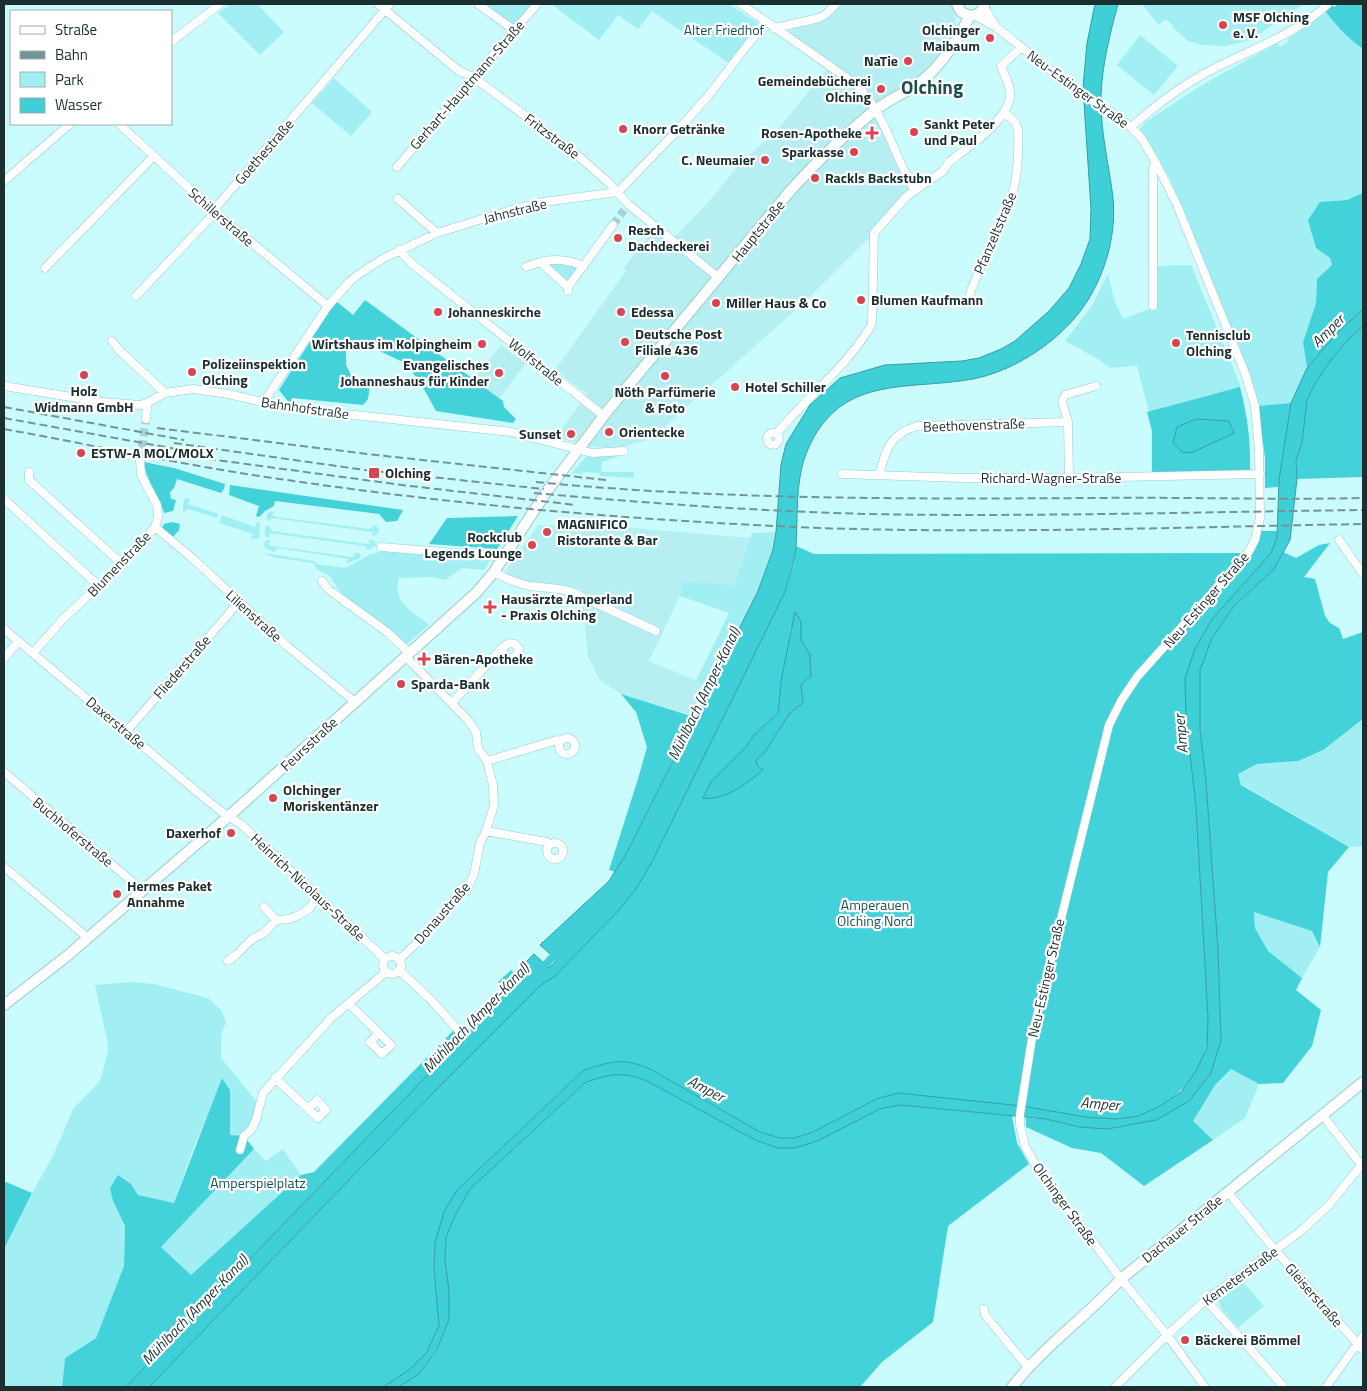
<svg xmlns="http://www.w3.org/2000/svg" width="1367" height="1391" viewBox="0 0 1367 1391" font-family="'Titillium Web',sans-serif">
<style>
.built{fill:#b5eff2}
.green{fill:#a1eff3}
.forest{fill:#44d2da;fill-rule:evenodd}
.water{fill:#3fcfd6;stroke:#349fa4}
.lines{fill:none;stroke-linecap:round;stroke-linejoin:round}
.canal{stroke:#3fcfd6;stroke-width:8}
.minor-tunnel{stroke:#a7d2d4;stroke-width:8;stroke-dasharray:8 4;stroke-linecap:butt}
.minor-casing{stroke:#9bcacc;stroke-width:9}
.tertiary-casing{stroke:#9bcacc;stroke-width:12}
.minor{stroke:#fff;stroke-width:8}
.tertiary{stroke:#fff;stroke-width:10}
.rail{stroke:#739496;stroke-width:2;stroke-dasharray:8 4;stroke-linecap:butt}
.poi-dot{fill:#d64551;stroke:#fff;stroke-width:2}
.labels{text-anchor:middle;stroke-width:4.5;stroke-linejoin:round;paint-order:stroke}
.poi-label{font-size:14px;font-weight:bold;fill:#1c2f30;stroke:#fff;text-anchor:start}
.park-label{font-size:14px;fill:#175356;stroke:#fff}
.street-label{font-size:14px;fill:#1c2f30;stroke:#fff}
.water-label{font-size:15px;font-style:italic;fill:#22393b;stroke:#fff}
.district-label{font-size:19px;font-weight:bold;fill:#1f4c4e;stroke:#fff}
</style>
<rect width="100%" height="100%" fill="#cafbfd"/>
<path class="built" d="M842 4H953L957 31 939 57 922 75 877 105 787 32 797 27 814 24 832 15Z
M829 67 862 90 914 190 874 233 802 304 651 439 618 448H610L591 447 556 437 587 394 555 370 626 271 623 269 656 226 673 239 713 197 741 162 774 134Z
M501 345 517 358 520 355 527 361 500 398 474 380Z
M538 525 577 527 633 528 750 538 734 585 682 581 680 596 649 661 704 684 689 715 621 694 600 680 588 656 581 590 553 584 518 581 508 577 505 572Z"/>
<path class="green" d="M230 4H257L284 32 260 55 218 13Z
M485 4H533L513 25Z
M551 4H729L758 23 730 64 652 11 638 29 618 15 599 40Z
M1142 4H1304L1292 12 1295 16 1283 24 1280 20 1251 40 1225 46 1203 45 1188 41 1172 27 1173 25 1165 19 1159 25Z
M1326 13 1355 43 1363 49V193L1347 200 1320 202 1316 248 1330 258 1332 265 1317 279 1316 303 1303 342 1307 368 1291 403 1258 406 1185 215 1168 175 1140 129 1147 121 1202 85 1277 43 1280 47 1288 42 1287 40Z
M1140 35 1178 66 1154 95 1117 65Z
M334 78 372 112 351 136 312 103Z
M567 263 580 267 568 283 548 265 549 264Z
M1191 265 1241 387 1149 412 1137 366 1110 368 1098 359 1065 341 1092 306 1108 274 1115 302 1123 319 1154 307 1156 266Z
M614 455H622L602 462 601 472H634V478L601 476 599 473 583 472V474L572 473 586 457H601Z
M187 498 190 499 188 504 219 514 217 518 188 509 183 513V505L184 499Z
M271 511 274 512 272 515 277 517 369 529 375 525 379 529 378 533 374 536H372L373 532 273 518 267 521V514Z
M222 515 255 527 257 521 260 524 259 538 251 539 253 534 219 523Z
M268 525 272 531 367 544 370 543 368 539 375 541 376 546 368 550 365 546 269 533 270 537H266L265 534V527Z
M776 532 773 550 758 591 694 717 689 715 704 684 696 681 729 613 680 596 682 581 734 585 752 533Z
M266 540 271 541 268 544 272 546 352 557 357 552 361 555 360 558 348 563 346 562 349 559 278 548 274 552 265 548 264 544Z
M384 551 490 560 484 570 462 568 445 580 433 577 399 578C391 601 413 612 429 625L407 644 340 592 330 576 317 569 313 563 272 557 264 553 314 561 316 564 345 568 371 554Z
M1363 719V846L1349 847 1241 784 1238 774 1257 764 1298 761 1351 729Z
M1254 911 1312 931 1320 947 1302 978 1268 951 1255 928Z
M131 982 153 984 208 998 221 1010 226 1022 221 1034V1058L256 1101 251 1130 244 1136H230V1090L222 1078 216 1098 194 1147 174 1203 138 1195 131 1184 118 1175 113 1201 125 1226 124 1266 96 1338 65 1358 62 1387H4V1249L32 1193 53 1156 73 1109 100 1081 108 1051 107 1040 95 985Z
M1231 1069 1259 1084 1245 1118 1213 1140 1192 1121 1215 1085Z
M254 1149 266 1161 283 1149 301 1175 191 1275 161 1247Z
M1241 1280 1264 1306 1238 1328 1222 1310 1218 1300 1220 1296Z"/>
<path class="forest" d="M1320 4H1331L1334 7 1339 4H1363V49C1347 38 1331 20 1320 4Z
M1363 193V309L1337 333 1307 368 1303 342 1316 303 1317 279 1332 265 1330 258 1316 248 1308 220 1320 202 1347 200Z
M365 300 503 401 504 407 516 419 513 423 436 411 420 382 405 363 358 341 346 350V365L353 379 370 385 368 399 363 405 292 398 291 405 279 390 336 301 353 315Z
M1363 326V477L1297 479 1296 460 1302 443 1307 400 1316 382 1331 360 1348 340Z
M1240 387C1247 415 1251 441 1250 470L1152 474V431L1147 412ZM1196 419 1229 421 1234 432Z
M1291 403 1278 487 1265 488V458L1258 406Z
M144 462 174 468 225 484 224 489 221 493 177 479 174 488 170 492 171 499 176 500 173 511 164 513C159 495 146 481 144 462Z
M230 485 403 510 397 521 386 522 379 514 275 501 274 506 265 511 259 517 256 516 259 506 229 495Z
M518 516 497 549 429 544 447 518Z
M172 522 180 524 179 530 173 537 162 528 164 524Z
M1257 531H1277V538L1271 553 1212 619 1186 719 1196 807 1208 1018C1208 1028 1209 1040 1206 1049 1194 1087 1158 1118 1117 1119 1107 1120 1096 1118 1086 1117L898 1093 876 1099 813 1132 795 1138H780L760 1132 652 1070C624 1057 613 1061 584 1070L457 1190 435 1243 434 1269 439 1325 427 1352 409 1370 383 1387H149L432 1094 541 985 554 977 619 910 636 889 652 862 785 592 794 564 796 546 814 554 1248 553ZM801 621V640L810 655 811 676 801 685 803 703 790 713 765 752 756 760 757 765 763 770 711 782 746 747 753 736 778 713 791 628Z
M1330 543 1304 577 1315 579 1325 616 1330 623 1339 628 1343 639 1363 632V719L1323 750 1298 761 1257 764 1238 774 1241 785 1349 847 1328 872 1320 947 1312 931 1254 912 1255 928 1268 951 1302 978 1296 990 1321 1010 1312 1046 1283 1083 1259 1084 1231 1069 1215 1085 1193 1121 1213 1140 1144 1186 1101 1153 1072 1148 1026 1127V1118L1046 1119 1079 1127 1107 1129 1156 1120 1189 1101 1211 1073 1221 1040 1218 950 1206 781 1200 730V670L1212 638 1234 606 1274 569 1283 552 1296 558 1319 545Z
M621 694 694 717 626 854 615 872 609 870 638 779 647 747 636 712Z
M511 970 518 977 472 1029 126 1387H62L65 1358 96 1338 124 1266 125 1226 113 1201 110 1188 118 1175 131 1184 138 1195 174 1203 222 1078 230 1090V1135L244 1136 254 1149 161 1247 191 1275 301 1175 314 1172 456 1028 461 1032 504 987 498 982Z
M611 1074 630 1075 647 1081 755 1140 778 1148H795L817 1141 880 1109 900 1105 1012 1116 1017 1143 1029 1164 948 1226 933 1322 882 1362 860 1387H398L419 1374 437 1351 449 1319V1291L445 1260 446 1237 455 1216 470 1189 586 1082Z
M6 1182 32 1193 4 1249V1184Z"/>
<path class="water" d="M1095 4H1118C1110 34 1102 65 1101 96 1100 131 1109 164 1113 198 1116 231 1108 264 1092 293 1069 336 1015 373 967 380 903 390 840 376 808 449 795 478 798 514 796 546 795 562 789 577 785 592L652 862 636 889 619 910 554 977 541 985 432 1094 149 1387H126L472 1029 518 977 523 965 534 954 549 968 557 960 540 945 609 881 626 854 758 591 773 550 776 532 781 465 786 444 810 405 840 378 885 365 962 361 979 358 1001 349 1015 341 1049 311 1069 288 1081 264 1090 239 1091 209 1083 87 1087 43Z
M1363 309V326L1348 340 1331 360 1316 382 1307 400 1302 443 1296 460 1297 479 1290 540 1274 569 1234 606 1212 638 1200 670V730L1206 781 1218 950 1221 1040 1211 1073 1189 1101 1156 1120 1107 1129 1079 1127 1046 1119 900 1105 880 1109 817 1141 795 1148H778L755 1140 647 1081C621 1071 612 1074 586 1082L470 1189 455 1216 446 1237 445 1260 449 1291V1319L437 1350 419 1374 398 1387H383L409 1370 427 1352 439 1325 434 1269 435 1243 444 1212 457 1190 584 1070C613 1061 624 1057 652 1070L760 1132 780 1138H795L813 1132 876 1099 898 1093 1022 1106 1086 1117 1117 1119 1138 1116 1160 1106 1181 1092 1196 1071 1207 1048 1208 1018 1196 807 1186 719 1185 678 1195 649 1212 619 1271 553 1277 538 1279 480 1291 403 1307 368 1337 333Z
M1196 419 1229 421 1234 433 1193 452 1183 453 1173 443 1177 427Z
M795 612 801 621V640L810 655 811 676 801 685 803 703 790 713 765 752 756 760 757 765 763 770C747 783 725 801 703 798L711 782 746 747 753 736 778 713 782 676Z"/>
<g class="lines">
<path class="canal" d="M539 971 559 951"/>
<path class="minor-tunnel" d="M613 225 624 210
M140 460 146 419"/>
<defs>
<path id="minor" d="M378 4 459 71 473 77 575 153 608 182 629 205 719 278
M478 4 514 30
M741 4 857 85C885 114 894 155 914 190
M984 7 996 27
M974 15 996 27 1078 92 1109 111 1131 127 1142 139 1156 163 1177 205 1245 373 1255 406 1259 450 1260 518 1255 540 1248 553 1137 677 1121 701 1109 725 1033 1032 1020 1114V1125L1025 1146 1038 1169 1121 1279 1167 1335 1205 1387
M775 28 819 18 826 14 836 4
M171 42 220 4
M119 124 215 212 328 306
M1131 127C1153 108 1176 89 1202 75 1241 53 1295 36 1328 4
M397 167 537 4
M4 181 70 124
M398 199 437 233
M399 250 411 263 604 416
M526 267 540 262
M45 268 153 157
M568 287 540 262C556 258 569 260 584 266
M568 291V287L613 225
M136 296 210 218 218 205 390 4
M969 297C979 264 999 235 1010 202 1018 179 1019 154 1018 130L1015 122 1004 112
M1153 306V168L1156 163
M112 341 119 350 165 393
M4 386 102 402 140 405 147 403 165 393 193 389 228 394 290 408 511 432 592 453 624 451
M263 403 328 306 349 282 359 274 384 258 437 233 504 212 543 202 618 192 676 132 709 95 766 21
M146 419 147 403
M767 439a6 6 0 1 1 12 0a6 6 0 1 1-12 0Z
M777 433C807 397 844 369 869 329L872 323 874 233 907 196 943 171 949 162C967 148 1013 118 1010 91 1009 83 1004 74 1001 66L1021 48
M29 472V480L122 564
M842 474 963 478H1069L1260 474
M879 475C886 449 890 434 917 426L1068 422
M1069 478 1068 422 1062 401 1065 395 1096 386
M4 499 99 586
M155 527 191 557 287 646 355 702
M1339 540 1363 574
M381 547 505 557
M494 572C504 578 514 582 525 585 540 588 555 587 569 591L656 631
M322 581 329 590 387 632 405 649
M4 629 202 796 222 812 242 825 385 959
M33 653 63 619 122 564 155 527 158 517 157 505 141 475 140 460
M4 658 19 641
M452 703 503 647 509 643 515 644 519 649 517 655 513 658H507L503 653V647
M126 732 239 602
M559 746a8 8 0 1 1 16 0a8 8 0 1 1-16 0Z
M487 761 557 740 560 741
M4 772 143 891
M486 831 547 842 550 845
M547 851a8 8 0 1 1 16 0a8 8 0 1 1-16 0Z
M4 867 88 938
M264 907 276 920
M383 965a9 9 0 1 1 18 0a9 9 0 1 1-18 0Z
M399 960 431 929 455 898 466 891 474 874 480 843 486 831 494 805 493 785 487 761 478 748 476 732 468 720 406 657
M228 961 236 955 252 939 264 933 276 920 289 919 299 915 309 909 317 897
M399 970 430 999 461 1033
M349 1004 379 1033 370 1042 382 1054 391 1045 379 1033
M275 1078 318 1118 326 1110 317 1100 309 1109
M1323 1116 1363 1167
M240 1150 244 1136 251 1130 256 1120 263 1093 331 1018 386 972
M1228 1192 1275 1250 1363 1350
M1206 1300 1284 1387
M984 1309 985 1315 1028 1367
M1115 1387 1167 1335 1206 1300 1301 1231 1328 1206 1363 1163
M1326 1387 1363 1336"/>
<path id="tertiary" d="M957 4 961 12 970 16 980 13 985 4
M4 1005 67 956 229 816 476 593 494 572 547 491 609 409 790 191C816 162 844 135 874 111 888 100 905 93 919 83 942 66 957 40 970 16
M1012 1387C1044 1346 1086 1317 1121 1279L1363 1082"/>
</defs>
<use href="#minor" class="minor-casing"/>
<use href="#tertiary" class="tertiary-casing"/>
<use href="#minor" class="minor"/>
<use href="#tertiary" class="tertiary"/>
<path class="rail" d="M4 407 184 440
M4 418 182 450
M157 428 367 454 606 480
M4 429C98 446 192 467 287 480 464 506 643 521 821 528 1001 534 1183 527 1363 524
M174 443 365 470 544 489
M172 454 402 485 576 505
M536 482C722 500 910 499 1097 498 1186 497 1275 500 1363 498
M534 493C645 503 756 511 867 514 1032 517 1198 512 1363 510"/>
</g>
<g class="poi-dot">
<circle cx="1223" cy="25" r="5"/>
<circle cx="990" cy="38" r="5"/>
<circle cx="908" cy="61" r="5"/>
<circle cx="881" cy="89" r="5"/>
<circle cx="623" cy="129" r="5"/>
<circle cx="914" cy="132" r="5"/>
<path d="M869.5 125.5h5v5h5v5h-5v5h-5v-5h-5v-5h5z"/>
<circle cx="854" cy="152" r="5"/>
<circle cx="765" cy="160" r="5"/>
<circle cx="815" cy="178" r="5"/>
<circle cx="618" cy="238" r="5"/>
<circle cx="861" cy="300" r="5"/>
<circle cx="716" cy="303" r="5"/>
<circle cx="438" cy="312" r="5"/>
<circle cx="621" cy="312" r="5"/>
<circle cx="625" cy="342" r="5"/>
<circle cx="1176" cy="343" r="5"/>
<circle cx="482" cy="344" r="5"/>
<circle cx="192" cy="372" r="5"/>
<circle cx="499" cy="373" r="5"/>
<circle cx="84" cy="375" r="5"/>
<circle cx="665" cy="376" r="5"/>
<circle cx="735" cy="387" r="5"/>
<circle cx="609" cy="432" r="5"/>
<circle cx="571" cy="434" r="5"/>
<circle cx="81" cy="453" r="5"/>
<rect x="368" y="467" width="12" height="12" rx="2.5"/>
<circle cx="547" cy="532" r="5"/>
<circle cx="532" cy="545" r="5"/>
<path d="M487.5 599.5h5v5h5v5h-5v5h-5v-5h-5v-5h5z"/>
<path d="M421.5 651.5h5v5h5v5h-5v5h-5v-5h-5v-5h5z"/>
<circle cx="401" cy="684" r="5"/>
<circle cx="273" cy="798" r="5"/>
<circle cx="231" cy="833" r="5"/>
<circle cx="117" cy="894" r="5"/>
<circle cx="1185" cy="1340" r="5"/>
</g>
<g class="labels">
<g class="poi-label">
<text x="1233" y="22">MSF Olching<tspan x="1233" dy="16">e. V.</tspan></text>
<text x="980" y="35" text-anchor="end">Olchinger<tspan x="980" dy="16">Maibaum</tspan></text>
<text x="898" y="66" text-anchor="end">NaTie</text>
<text x="871" y="86" text-anchor="end">Gemeindebücherei<tspan x="871" dy="16">Olching</tspan></text>
<text x="924" y="129">Sankt Peter<tspan x="924" dy="16">und Paul</tspan></text>
<text x="633" y="134">Knorr Getränke</text>
<text x="862" y="138" text-anchor="end">Rosen-Apotheke</text>
<text x="844" y="157" text-anchor="end">Sparkasse</text>
<text x="755" y="165" text-anchor="end">C. Neumaier</text>
<text x="825" y="183">Rackls Backstubn</text>
<text x="628" y="235">Resch<tspan x="628" dy="16">Dachdeckerei</tspan></text>
<text x="871" y="305">Blumen Kaufmann</text>
<text x="726" y="308">Miller Haus &amp; Co</text>
<text x="448" y="317">Johanneskirche</text>
<text x="631" y="317">Edessa</text>
<text x="635" y="339">Deutsche Post<tspan x="635" dy="16">Filiale 436</tspan></text>
<text x="1186" y="340">Tennisclub<tspan x="1186" dy="16">Olching</tspan></text>
<text x="472" y="349" text-anchor="end">Wirtshaus im Kolpingheim</text>
<text x="202" y="369">Polizeiinspektion<tspan x="202" dy="16">Olching</tspan></text>
<text x="489" y="370" text-anchor="end">Evangelisches<tspan x="489" dy="16">Johanneshaus für Kinder</tspan></text>
<text x="745" y="392">Hotel Schiller</text>
<text x="84" y="396" text-anchor="middle">Holz<tspan x="84" dy="16">Widmann GmbH</tspan></text>
<text x="665" y="397" text-anchor="middle">Nöth Parfümerie<tspan x="665" dy="16">&amp; Foto</tspan></text>
<text x="619" y="437">Orientecke</text>
<text x="561" y="439" text-anchor="end">Sunset</text>
<text x="91" y="458">ESTW-A MOL/MOLX</text>
<text x="385" y="478">Olching</text>
<text x="557" y="529">MAGNIFICO<tspan x="557" dy="16">Ristorante &amp; Bar</tspan></text>
<text x="522" y="542" text-anchor="end">Rockclub<tspan x="522" dy="16">Legends Lounge</tspan></text>
<text x="501" y="604">Hausärzte Amperland<tspan x="501" dy="16">- Praxis Olching</tspan></text>
<text x="434" y="664">Bären-Apotheke</text>
<text x="411" y="689">Sparda-Bank</text>
<text x="283" y="795">Olchinger<tspan x="283" dy="16">Moriskentänzer</tspan></text>
<text x="221" y="838" text-anchor="end">Daxerhof</text>
<text x="127" y="891">Hermes Paket<tspan x="127" dy="16">Annahme</tspan></text>
<text x="1195" y="1345">Bäckerei Bömmel</text>
</g>
<g class="park-label">
<text x="724" y="35">Alter Friedhof</text>
<text x="875" y="910">Amperauen<tspan x="875" dy="16">Olching Nord</tspan></text>
<text x="258" y="1188">Amperspielplatz</text>
</g>
<g class="street-label">
<text transform="translate(467 85) rotate(-49)" y="5">Gerhart-Hauptmann-Straße</text>
<text transform="translate(1078 89) rotate(36)" y="5">Neu-Estinger Straße</text>
<text transform="translate(552 136) rotate(37)" y="5">Fritzstraße</text>
<text transform="translate(264 152) rotate(-49)" y="5">Goethestraße</text>
<text transform="translate(515 211) rotate(-14)" y="5">Jahnstraße</text>
<text transform="translate(221 217) rotate(41)" y="5">Schillerstraße</text>
<text transform="translate(758 231) rotate(-51)" y="5">Hauptstraße</text>
<text transform="translate(995 233) rotate(-67)" y="5">Pfanzeltstraße</text>
<text transform="translate(536 362) rotate(39)" y="5">Wolfstraße</text>
<text transform="translate(305 408) rotate(8)" y="5">Bahnhofstraße</text>
<text transform="translate(974 425) rotate(-2)" y="5">Beethovenstraße</text>
<text x="1051" y="483">Richard-Wagner-Straße</text>
<text transform="translate(119 564) rotate(-46)" y="5">Blumenstraße</text>
<text transform="translate(1206 600) rotate(-49)" y="5">Neu-Estinger Straße</text>
<text transform="translate(254 616) rotate(42)" y="5">Lilienstraße</text>
<text transform="translate(182 667) rotate(-49)" y="5">Fliederstraße</text>
<text transform="translate(116 723) rotate(40)" y="5">Daxerstraße</text>
<text transform="translate(309 744) rotate(-43)" y="5">Feursstraße</text>
<text transform="translate(73 832) rotate(40)" y="5">Buchhoferstraße</text>
<text transform="translate(308 887) rotate(43)" y="5">Heinrich-Nicolaus-Straße</text>
<text transform="translate(442 913) rotate(-49)" y="5">Donaustraße</text>
<text transform="translate(1046 978) rotate(-77)" y="5">Neu-Estinger Straße</text>
<text transform="translate(1065 1204) rotate(54)" y="5">Olchinger Straße</text>
<text transform="translate(1182 1229) rotate(-39)" y="5">Dachauer Straße</text>
<text transform="translate(1240 1276) rotate(-36)" y="5">Kemeterstraße</text>
<text transform="translate(1314 1295) rotate(49)" y="5">Gleiserstraße</text>
</g>
<g class="water-label">
<text transform="translate(1328 331) rotate(-45)" y="5">Amper</text>
<text transform="translate(704 694) rotate(-64)" y="5">Mühlbach (Amper-Kanal)</text>
<text transform="translate(1181 734) rotate(-95)" y="5">Amper</text>
<text transform="translate(476 1018) rotate(-46)" y="5">Mühlbach (Amper-Kanal)</text>
<text transform="translate(706 1089) rotate(28)" y="5">Amper</text>
<text transform="translate(1100 1104) rotate(5)" y="5">Amper</text>
<text transform="translate(195 1310) rotate(-46)" y="5">Mühlbach (Amper-Kanal)</text>
</g>
<g class="district-label">
<text x="932" y="94">Olching</text>
</g>
</g>
<rect width="1367" height="1391" fill="none" stroke="#1c2f30" stroke-width="10"/>
<rect x="10" y="10" width="162" height="115" fill="#ffffff" stroke="#a4acac"/>
<rect x="20" y="26" width="25" height="8" fill="#ffffff" stroke="#a4acac"/>
<text x="55" y="35" font-size="15" fill="#1c2f30">Straße</text>
<rect x="20" y="51" width="25" height="8" fill="#739496" stroke="#a4acac"/>
<text x="55" y="60" font-size="15" fill="#1c2f30">Bahn</text>
<rect x="20" y="72" width="25" height="15" fill="#a1eff3" stroke="#a4acac"/>
<text x="55" y="85" font-size="15" fill="#1c2f30">Park</text>
<rect x="20" y="98" width="25" height="15" fill="#3fcfd6" stroke="#a4acac"/>
<text x="55" y="110" font-size="15" fill="#1c2f30">Wasser</text>
</svg>
